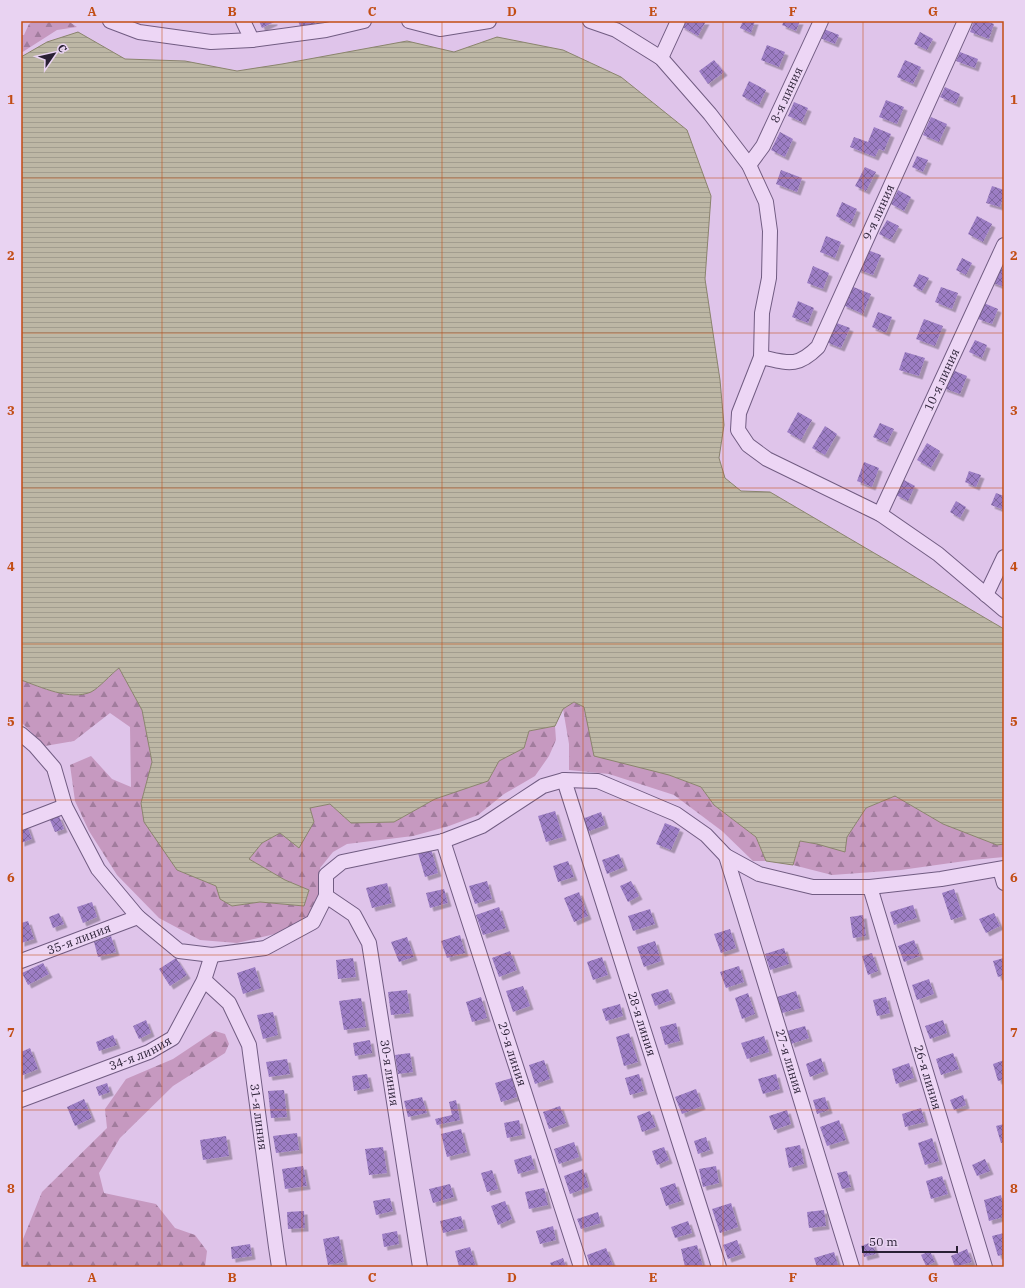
<svg xmlns="http://www.w3.org/2000/svg" width="1025" height="1288" viewBox="0 0 1025 1288" font-family="'IBM Plex Serif',serif">
<style>
.forest{fill:url(#forest-firs)}
.water{fill:url(#water-rules);stroke:#8a846d}
.building{fill:url(#building-cross-hatch);filter:url(#shadow)}
.lines{fill:none;stroke-linecap:round;stroke-linejoin:round}
.street-casing{stroke:#715c82;stroke-width:16}
.street{stroke:#edd6f5;stroke-width:14}
.grid{fill:none;stroke:#c24d14;stroke-width:1;stroke-opacity:0.55}
.labels{text-anchor:middle;stroke-width:4;stroke-linejoin:round;paint-order:stroke}
.street-label{font-size:12px;fill:#291f34;stroke:#e9d3f2}
.neatline{fill:none;stroke:#c24d14;stroke-width:1.5}
.grid-label{font-size:13px;text-anchor:middle;font-weight:bold;fill:#c24d14}
</style>
<defs>
<pattern id="forest-firs" width="22" height="20" patternUnits="userSpaceOnUse"><rect width="22" height="20" fill="#c699c0"/><path d="M5 1l3.5 6h-7zM16 11l3.5 6h-7z" fill="#a17c9d"/></pattern>
<pattern id="water-rules" width="6" height="5" patternUnits="userSpaceOnUse"><rect width="6" height="5" fill="#bdb7a5"/><path d="M0 2.5h6" fill="none" stroke="#a29d8f"/></pattern>
<pattern id="building-cross-hatch" width="8" height="8" patternUnits="userSpaceOnUse"><rect width="8" height="8" fill="#9c7dc4"/><path d="M0 0l8 8M0 8l8-8" fill="none" stroke="#7f66a0"/></pattern>
<filter id="shadow"><feDropShadow dx="3.5" dy="3.5" stdDeviation="0" flood-color="#0004"/></filter>
</defs>
<rect width="100%" height="100%" fill="#dfc4ea"/>
<path class="forest" d="M33 21H68L77 27 57 30 21 53V35H24L29 24Z
M119 668 142 710 152 762 141 803 177 870 216 886 220 899 232 906 260 902 304 906 309 890 285 880 249 859 262 843 280 833 299 848 310 808 330 804 351 823 394 822 435 799 488 781 499 761 524 748 529 731 555 726 556 740 549 756 535 776 504 794 478 815 449 826 413 836 347 844 333 852 320 868 321 889 318 902 307 918 279 933 237 943 200 940 159 918 117 875 89 831 75 801 70 765 91 756 112 779 131 787 130 727 110 713 74 741 45 746 21 722V680C41 687 69 701 90 692 98 689 112 673 119 668Z
M574 702 584 707 586 717 669 775 701 787 714 805 756 837 766 861H753L722 831 674 795 609 774 569 770V744L563 709Z
M895 796 943 824 997 845 1004 844V857L972 860 901 870 832 875 793 865 800 841 817 844 847 837 866 808Z
M215 1031 225 1034 229 1044 225 1053 173 1086 120 1138 99 1173 104 1193 156 1204 175 1228 195 1235 207 1251 205 1267H21V1244L42 1192 107 1128 105 1109 126 1079 173 1059Z"/>
<path class="water" d="M78 32 125 59 185 61 237 71 282 64 407 41 454 52 497 37 563 50 621 77 687 130 711 196 705 279 720 380 724 425 719 458 725 478 741 491 770 492 1004 629V844L997 845 943 824 895 796 866 808 847 837 845 852 817 844 800 841 793 865 766 861 756 837 714 805 701 787 669 775 594 756 584 707 574 702 563 709 555 726 529 731 524 748 499 761 488 781 435 799 394 822 351 823 330 804 310 808 314 822 299 848 280 833 262 843 249 859 285 880 309 890 304 906 260 902 232 906 220 899 216 886 177 870 144 822 141 803 152 762 142 710 119 668C111 674 99 688 91 692 70 701 41 687 21 680V57L47 42Z"/>
<path class="building" d="M259 21H274V22L262 28Z
M298 21H314L316 27 302 31Z
M684 21H706L698 36 681 26Z
M743 21H755L751 33 740 28Z
M784 21H800L796 31 782 25Z
M974 21H985L994 24 989 39 970 32Z
M824 29 839 35 835 44 820 38Z
M920 32 933 39 927 50 914 44Z
M767 45 785 52 779 67 761 60Z
M960 52 978 59 975 68 956 61Z
M714 60 724 72 708 84 699 71Z
M905 60 921 67 913 84 897 77Z
M749 81 766 90 759 105 742 96Z
M945 87 960 94 956 104 940 97Z
M886 100 904 107 897 124 879 117Z
M794 102 808 108 802 122 788 116Z
M931 117 947 124 939 142 923 135Z
M874 127 891 134 884 151 879 149 875 157 850 147 854 137 868 142Z
M780 132 793 139 785 157 771 150Z
M917 156 928 160 923 172 912 167Z
M865 167 876 172 866 191 855 186Z
M781 170 802 178 797 192 776 184Z
M992 186 1004 190V194L1000 207 986 203Z
M898 190 911 197 904 211 891 204Z
M842 202 857 209 851 224 836 216Z
M977 216 992 224 983 242 968 234Z
M887 220 899 226 891 240 879 234Z
M826 236 841 242 835 258 820 252Z
M865 249 881 255 873 275 857 269Z
M962 258 972 263 966 275 956 270Z
M813 266 829 273 823 289 807 283Z
M997 267 1004 270V287L991 282Z
M919 274 929 278 922 291 913 286Z
M851 286 871 294 863 314 843 305Z
M941 287 958 293 952 309 935 302Z
M798 301 814 308 808 323 792 317Z
M984 303 998 309 992 324 978 319Z
M878 312 892 317 886 333 872 327Z
M924 319 943 326 935 346 916 339Z
M834 322 850 328 841 348 826 342Z
M975 340 987 345 982 358 969 352Z
M905 352 925 358 919 376 899 370Z
M950 369 967 376 960 394 943 388Z
M798 412 812 420 801 440 787 432Z
M880 423 894 429 887 443 873 437Z
M825 426 837 434 825 455 812 448Z
M927 443 940 451 931 468 917 460Z
M864 462 879 468 872 487 857 481Z
M969 471 981 475 976 487 965 482Z
M904 480 915 486 908 501 896 495Z
M996 493 1004 496V510L991 505Z
M956 501 966 507 960 518 950 512Z
M555 811 563 837 546 842 538 816Z
M601 812 605 825 587 832 582 819Z
M59 816 64 829 55 832 50 820Z
M665 823 680 829 671 850 656 844Z
M27 825 32 839 21 843V828Z
M431 849 438 873 425 877 418 853Z
M619 854 624 867 607 874 602 860Z
M568 861 574 877 558 882 553 866Z
M487 881 492 899 475 904 469 886Z
M631 881 639 896 628 902 620 886Z
M387 883 392 903 372 908 366 888Z
M444 889 448 903 430 908 426 893Z
M954 889 963 916 951 920 942 893Z
M579 892 588 916 574 922 564 898Z
M92 902 97 917 83 923 77 907Z
M913 905 917 918 894 925 890 912Z
M499 907 506 928 483 935 476 915Z
M650 909 655 924 633 931 628 916Z
M59 913 64 924 53 928 49 917Z
M994 913 1000 926 986 933 979 919Z
M863 915 866 936 853 938 850 917Z
M28 921 34 939 21 943V923Z
M730 929 736 948 721 953 714 934Z
M460 935 465 953 447 958 441 941Z
M111 936 116 952 98 957 94 942Z
M407 937 414 957 399 962 391 942Z
M914 940 920 956 904 962 898 946Z
M655 941 661 961 644 967 637 947Z
M784 948 789 964 770 970 765 954Z
M510 951 517 970 499 977 492 958Z
M872 953 878 971 868 975 862 956Z
M602 957 608 975 593 980 587 962Z
M176 958 187 975 170 986 159 969Z
M353 958 356 977 338 979 336 960Z
M1004 958V975L998 977 993 961Z
M43 963 49 974 28 985 22 973Z
M739 966 744 982 726 988 720 972Z
M255 967 261 988 243 994 237 973Z
M929 979 934 994 917 1000 912 985Z
M523 986 530 1006 513 1012 506 991Z
M668 989 672 1000 655 1006 651 994Z
M407 990 410 1013 391 1015 388 992Z
M796 991 801 1008 782 1013 777 997Z
M748 993 755 1014 742 1019 735 998Z
M481 997 487 1018 472 1022 466 1002Z
M886 997 890 1013 877 1016 873 1000Z
M361 998 366 1027 344 1030 339 1001Z
M620 1004 623 1016 606 1021 602 1009Z
M273 1012 278 1035 263 1039 257 1015Z
M146 1020 151 1033 139 1039 133 1026Z
M943 1020 947 1033 930 1039 925 1026Z
M676 1023 680 1041 665 1045 660 1027Z
M805 1026 809 1038 791 1044 787 1031Z
M629 1033 638 1062 624 1066 616 1037Z
M113 1035 117 1045 99 1051 96 1042Z
M764 1036 769 1052 747 1059 741 1043Z
M370 1040 372 1053 355 1056 353 1043Z
M30 1048 38 1069 21 1076V1052Z
M410 1053 413 1072 398 1074 395 1055Z
M953 1053 959 1069 941 1075 936 1059Z
M821 1058 825 1071 810 1077 806 1064Z
M287 1059 290 1074 269 1077 266 1062Z
M544 1060 550 1079 535 1084 529 1065Z
M1004 1060V1079L998 1081 993 1064Z
M909 1063 914 1078 896 1084 892 1069Z
M367 1074 370 1088 354 1091 352 1076Z
M639 1074 644 1091 630 1095 625 1078Z
M776 1074 780 1089 763 1094 758 1079Z
M512 1078 517 1097 501 1102 495 1083Z
M107 1083 110 1092 99 1096 96 1087Z
M696 1089 702 1106 682 1114 675 1097Z
M284 1090 287 1117 271 1118 268 1091Z
M963 1095 966 1105 954 1110 950 1100Z
M422 1097 427 1113 408 1117 404 1101Z
M825 1097 829 1110 817 1114 813 1100Z
M84 1099 92 1118 75 1126 67 1107Z
M456 1100 460 1120 437 1125 435 1119 452 1115 449 1102Z
M560 1106 566 1123 549 1129 543 1112Z
M921 1108 925 1122 905 1127 902 1114Z
M787 1110 791 1124 774 1130 769 1116Z
M650 1111 656 1127 642 1132 637 1116Z
M519 1120 522 1135 507 1138 504 1123Z
M839 1120 846 1140 827 1146 820 1127Z
M1004 1124V1142L1001 1143 996 1126Z
M461 1129 467 1152 447 1157 441 1134Z
M297 1133 299 1150 276 1153 273 1136Z
M226 1136 229 1156 203 1160 200 1140Z
M706 1137 710 1150 698 1154 694 1141Z
M932 1138 939 1161 925 1165 918 1143Z
M574 1142 579 1157 559 1164 554 1149Z
M800 1145 804 1164 789 1168 785 1148Z
M383 1147 387 1173 369 1175 365 1149Z
M664 1147 669 1160 657 1165 652 1151Z
M531 1155 535 1169 518 1174 514 1160Z
M985 1159 990 1171 977 1176 972 1165Z
M303 1166 307 1186 285 1189 282 1169Z
M716 1166 719 1183 703 1187 699 1169Z
M583 1169 589 1187 570 1194 564 1176Z
M492 1170 498 1189 487 1192 481 1173Z
M847 1171 851 1187 842 1189 837 1173Z
M942 1176 948 1194 931 1199 926 1181Z
M675 1183 681 1201 666 1206 660 1188Z
M450 1184 454 1197 433 1203 429 1189Z
M544 1188 548 1205 529 1209 525 1192Z
M1001 1195 1004 1209V1217L989 1221 984 1200Z
M390 1198 393 1211 376 1215 373 1201Z
M505 1201 512 1219 498 1225 491 1206Z
M731 1203 738 1227 720 1233 712 1209Z
M824 1210 826 1226 809 1228 807 1212Z
M304 1211 305 1228 288 1229 287 1212Z
M598 1212 601 1223 581 1229 577 1219Z
M461 1216 464 1228 443 1233 440 1221Z
M688 1221 692 1233 675 1238 671 1227Z
M553 1226 556 1240 540 1244 536 1231Z
M397 1231 399 1244 384 1247 382 1234Z
M1004 1233V1254L998 1256 992 1236Z
M339 1236 344 1262 328 1265 323 1239Z
M737 1240 742 1254 728 1259 723 1245Z
M872 1242 876 1254 864 1257 861 1246Z
M250 1244 252 1256 232 1259 231 1247Z
M697 1245 703 1267H685L681 1249Z
M470 1247 476 1267H459L455 1251Z
M606 1248 613 1265 607 1267H591L587 1255Z
M967 1249 972 1262 955 1267 951 1256Z
M930 1251 935 1262 926 1266 921 1255Z
M834 1252 838 1265 830 1267H817L814 1258Z
M563 1258 566 1267H552L550 1263Z"/>
<g class="lines">
<defs>
<g id="street">
<path d="M110 21 139 32 211 42 252 40 326 30 364 21"/>
<path d="M243 21 252 40"/>
<path d="M409 21 440 29 489 21"/>
<path d="M590 21 616 30 661 58 710 114 749 165 766 202 770 231 769 278 762 313 761 357 739 413 738 430 748 445 767 459 880 514 938 554 1004 610"/>
<path d="M661 58 678 21"/>
<path id="s1" d="M749 165 763 146 821 21"/>
<path id="s2" d="M761 357C788 363 797 368 818 347L965 21"/>
<path id="s3" d="M880 514 1004 245"/>
<path d="M986 595 1004 557"/>
<path d="M21 734 35 746 54 768 65 806 98 869 138 917 179 951 212 955 265 948 313 922 326 896V875L342 862 443 841 482 826 543 786 564 780 598 781 676 814 706 835 726 856 759 874 813 887H870L941 879 1004 868"/>
<path id="s4" d="M564 780 719 1267"/>
<path d="M21 823 65 806"/>
<path id="s5" d="M443 841 581 1267"/>
<path id="s6" d="M726 856 852 1267"/>
<path d="M1000 869 1004 883"/>
<path id="s7" d="M870 887 985 1267"/>
<path id="s8" d="M326 896 354 915 369 943 420 1267"/>
<path id="s9" d="M21 961 138 917"/>
<path id="s10" d="M204 980 229 1003 249 1045 276 1247 279 1267"/>
<path id="s11" d="M21 1100 149 1052 173 1038 204 980 212 955"/>
</g>
</defs>
<use href="#street" class="street-casing"/>
<use href="#street" class="street"/>
</g>
<path class="grid" d="M162 21V1267M302 21V1267M442 21V1267M583 21V1267M723 21V1267M863 21V1267M21 178H1004M21 333H1004M21 488H1004M21 644H1004M21 800H1004M21 955H1004M21 1110H1004"/>
<g class="labels">
<g class="street-label">
<text dy="4" stroke="none"><textPath href="#s1" startOffset="80">8-я линия</textPath></text>
<text dy="4" stroke="none"><textPath href="#s2" startOffset="210">9-я линия</textPath></text>
<text dy="4" stroke="none"><textPath href="#s3" startOffset="148">10-я линия</textPath></text>
<text dy="4" stroke="none"><textPath href="#s9" startOffset="62">35-я линия</textPath></text>
<text dy="4" stroke="none"><textPath href="#s4" startOffset="256">28-я линия</textPath></text>
<text dy="4" stroke="none"><textPath href="#s11" startOffset="128">34-я линия</textPath></text>
<text dy="4" stroke="none"><textPath href="#s5" startOffset="224">29-я линия</textPath></text>
<text dy="4" stroke="none"><textPath href="#s6" startOffset="215">27-я линия</textPath></text>
<text dy="4" stroke="none"><textPath href="#s8" startOffset="197">30-я линия</textPath></text>
<text dy="4" stroke="none"><textPath href="#s7" startOffset="199">26-я линия</textPath></text>
<text dy="4" stroke="none"><textPath href="#s10" startOffset="153">31-я линия</textPath></text>
</g>
</g>
<rect width="1025" height="1288" fill="none" stroke="#e9d3f2" stroke-width="44"/>
<g transform="translate(54 54) rotate(56)" stroke="#e9d3f2" stroke-width="3" paint-order="stroke">
<path d="M0-3L7 15L0 10L-7 15Z" fill="#291f34"/>
<text y="-6" font-size="11" font-weight="bold" text-anchor="middle" fill="#291f34">С</text>
</g>
<path d="M863 1246v6h94v-6" fill="none" stroke="#291f34" stroke-width="2"/>
<text x="869" y="1246" font-size="12" fill="#291f34" stroke="#e9d3f2" stroke-width="3" paint-order="stroke">50 m</text>
<rect x="22" y="22" width="981" height="1244" class="neatline"/>
<g class="grid-label">
<text x="92" y="16">A</text>
<text x="232" y="16">B</text>
<text x="372" y="16">C</text>
<text x="512" y="16">D</text>
<text x="653" y="16">E</text>
<text x="793" y="16">F</text>
<text x="933" y="16">G</text>
<text x="11" y="104">1</text>
<text x="1014" y="104">1</text>
<text x="11" y="260">2</text>
<text x="1014" y="260">2</text>
<text x="11" y="415">3</text>
<text x="1014" y="415">3</text>
<text x="11" y="571">4</text>
<text x="1014" y="571">4</text>
<text x="11" y="726">5</text>
<text x="1014" y="726">5</text>
<text x="11" y="882">6</text>
<text x="1014" y="882">6</text>
<text x="11" y="1037">7</text>
<text x="1014" y="1037">7</text>
<text x="11" y="1193">8</text>
<text x="1014" y="1193">8</text>
<text x="92" y="1282">A</text>
<text x="232" y="1282">B</text>
<text x="372" y="1282">C</text>
<text x="512" y="1282">D</text>
<text x="653" y="1282">E</text>
<text x="793" y="1282">F</text>
<text x="933" y="1282">G</text>
</g>
</svg>
